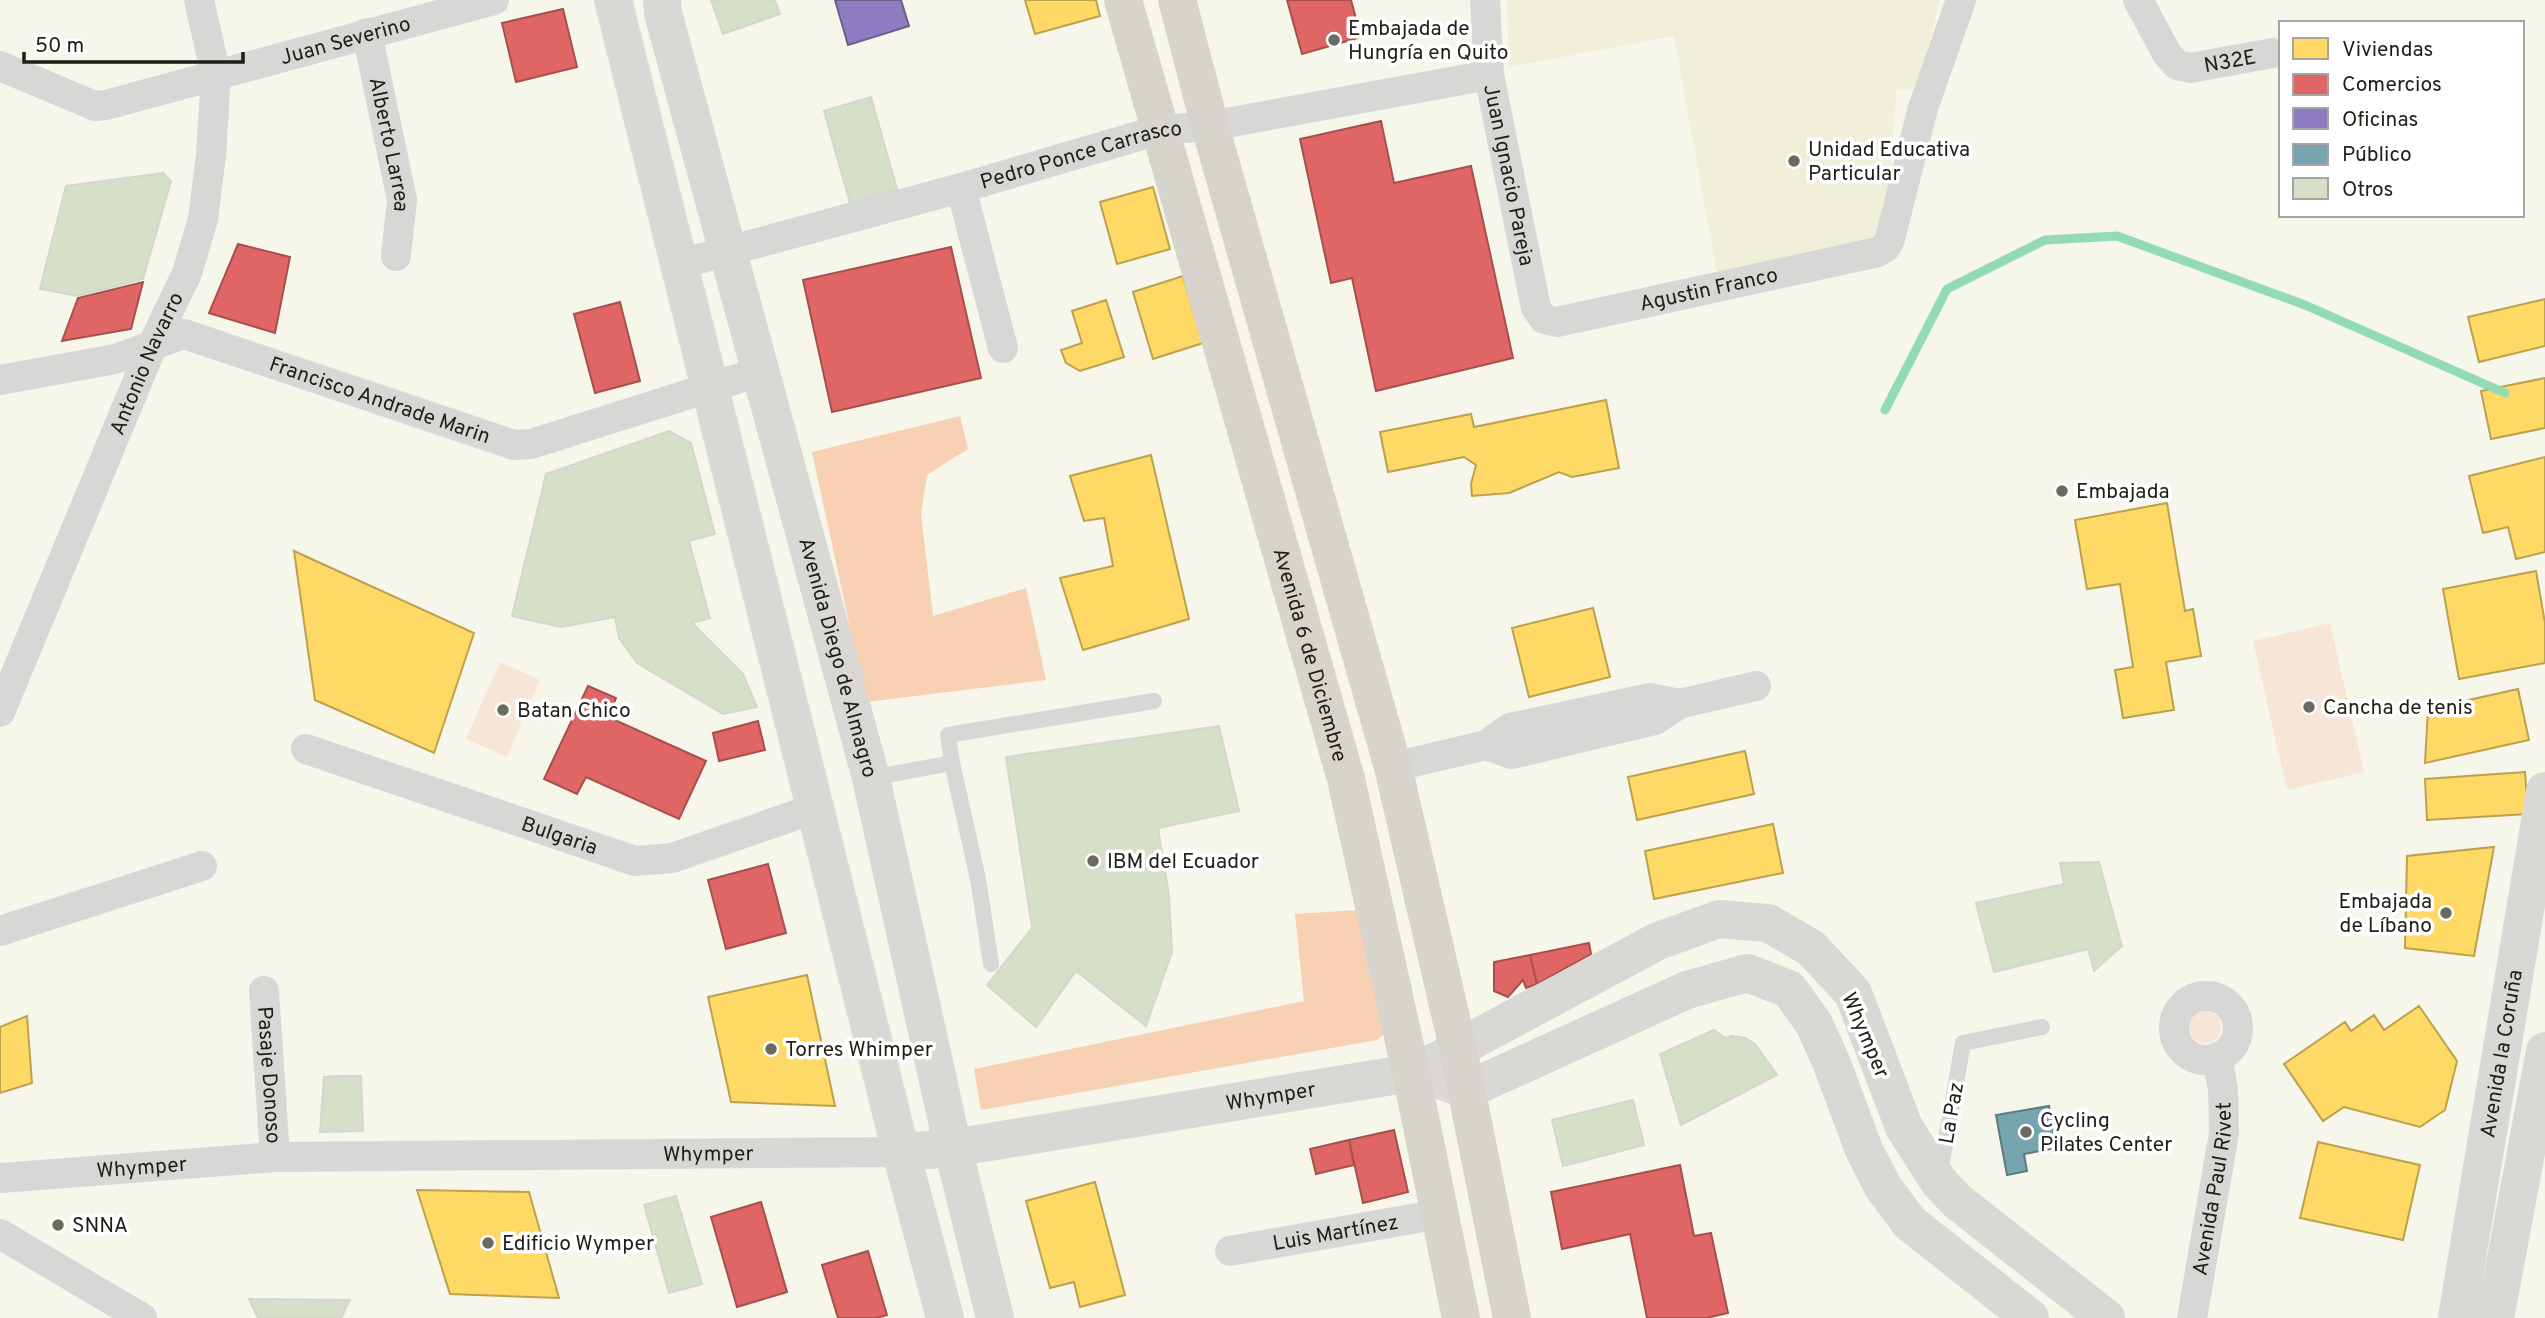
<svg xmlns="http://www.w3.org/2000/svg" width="2545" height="1318" viewBox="0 0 2545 1318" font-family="Overpass,sans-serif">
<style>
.built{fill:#f0efda}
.green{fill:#f7e6d7}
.forest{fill:#f8d1b5}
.homes{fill:#ffd966;stroke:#bca14e;stroke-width:2}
.shops{fill:#e06666;stroke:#a6504e;stroke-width:2}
.offices{fill:#8e7cc3;stroke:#6d608f;stroke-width:2}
.public{fill:#76a5af;stroke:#5c7c81;stroke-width:2}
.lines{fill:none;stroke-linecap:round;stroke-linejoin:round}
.stream{stroke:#93dbb3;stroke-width:9}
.building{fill:#d6dfc8;stroke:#d4d7ce;stroke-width:2}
.lane{stroke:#d7d7d5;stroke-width:16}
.street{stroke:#d7d7d5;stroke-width:30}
.secondary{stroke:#d9d8d4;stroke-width:38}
.primary{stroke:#d7d4cd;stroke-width:38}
.poi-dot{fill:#6a6a61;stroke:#fff;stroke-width:2.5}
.labels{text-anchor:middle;stroke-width:7;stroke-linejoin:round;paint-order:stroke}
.poi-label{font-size:21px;fill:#1f1e17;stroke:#fff;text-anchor:start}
.street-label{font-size:21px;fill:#1f1e17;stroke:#fff}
</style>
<rect width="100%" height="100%" fill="#f6f6ea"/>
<path class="built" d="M1507 0H1940L1919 84 1911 89 1896 90 1888 232 1885 238 1717 274 1674 36 1509 67Z"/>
<path class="green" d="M2330 623 2364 772 2287 790 2253 641Z
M500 662 540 680 507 757 466 739Z
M2189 1027a16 16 0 1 1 32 0a16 16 0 1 1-32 0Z"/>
<path class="forest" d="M960 416 968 449 927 475 921 514 933 616 1026 588 1046 680 866 702 812 452Z
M1359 910 1391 1028 1377 1040 981 1110 974 1069 1304 1001 1295 914Z"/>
<path class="homes" d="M1025 0H1096L1100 16 1035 34Z
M1153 187 1170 249 1117 264 1100 202Z
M1183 276 1203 343 1153 359 1133 292Z
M2545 299V346L2479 362 2468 317Z
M1106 300 1124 357 1080 371 1066 363 1061 350 1082 343 1072 311Z
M2545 378V428L2491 439 2481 391Z
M1606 400 1619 468 1572 477 1559 472 1509 493 1472 496 1471 484 1476 465 1464 457 1388 472 1380 432 1471 414 1474 427Z
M1151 455 1189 619 1083 650 1060 578 1113 566 1104 518 1084 521 1070 476Z
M2545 457V552L2516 559 2508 527 2483 533 2469 476Z
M2167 503 2185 611 2193 609 2201 656 2166 662 2174 710 2123 718 2115 670 2133 667 2120 584 2087 589 2075 520Z
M294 551 474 633 434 753 315 700Z
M2536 571 2545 623V663L2459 679 2443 589Z
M1593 608 1610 677 1529 697 1512 628Z
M2518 689 2529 740 2425 763 2428 709Z
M1745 751 1754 794 1637 820 1628 777Z
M2525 772 2528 814 2427 820 2425 779Z
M1773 824 1783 873 1654 899 1645 851Z
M2494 847 2474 956 2405 948 2407 856Z
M807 975 835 1106 731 1102 708 997Z
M2419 1006 2457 1061 2445 1110 2420 1127 2344 1107 2323 1121 2284 1064 2345 1022 2351 1031 2374 1015 2384 1030Z
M27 1016 32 1083 0 1093V1027Z
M2318 1142 2420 1165 2403 1240 2300 1218Z
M1095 1182 1125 1295 1080 1307 1074 1282 1050 1288 1026 1201Z
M417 1190 529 1192 559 1298 450 1294Z"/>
<path class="shops" d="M1287 0H1351L1361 37 1302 54Z
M563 9 577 67 516 82 502 23Z
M1381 121 1394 183 1471 166 1513 358 1376 391 1352 278 1331 283 1300 139Z
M238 244 290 257 275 333 209 313Z
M951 247 981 378 832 412 803 280Z
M143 282 131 329 62 341 78 298Z
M620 302 640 381 595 393 574 314Z
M588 686 616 698 608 717 706 761 679 819 586 777 577 794 544 779Z
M758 721 765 750 719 761 713 733Z
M768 864 786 933 726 949 708 880Z
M1589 943 1591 954 1537 984 1530 955Z
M1530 955 1537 984 1526 988 1523 980 1508 997 1494 991V962Z
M1394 1130 1408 1192 1363 1203 1349 1140Z
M1349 1140 1354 1165 1316 1174 1310 1149Z
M1680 1165 1694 1236 1711 1233 1728 1313 1706 1318H1647L1630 1234 1562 1249 1551 1192Z
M761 1202 787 1292 737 1307 711 1217Z
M868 1251 887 1315 877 1318H838L822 1265Z"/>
<path class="offices" d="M835 0H901L909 26 848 45Z"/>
<path class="public" d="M2049 1106 2056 1148 2024 1154 2027 1171 2007 1175 1996 1115Z"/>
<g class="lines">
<path class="stream" d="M1885 410 1947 289 2045 240 2117 236 2305 305 2505 393"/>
</g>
<path class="building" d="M711 0H775L780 14 723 34Z
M871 97 897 189 850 203 824 111Z
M163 173 171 181 143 279 78 296 40 289 66 186Z
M669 431 691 443 715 534 689 541 710 618 692 623 743 674 757 707 723 714 637 663 619 638 615 617 561 627 512 616 546 474Z
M1219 726 1239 811 1158 828 1169 895 1172 952 1146 1026 1076 971 1036 1027 987 985 1032 928 1006 757Z
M2099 862 2122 946 2094 971 2088 949 1994 972 1976 903 2064 884 2060 863Z
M1714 1030 1725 1038 1732 1036 1745 1038 1755 1044 1777 1075 1681 1125 1660 1054Z
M340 1076H361L363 1131 320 1132 324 1077Z
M1633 1100 1644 1145 1563 1166 1552 1120Z
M676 1196 702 1284 669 1293 644 1205Z
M249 1299 350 1300 341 1318H258Z"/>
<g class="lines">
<path class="lane" d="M952 763 948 735 1154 701
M871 778 952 763 978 879 991 964
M1940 1173 1963 1043 2042 1027"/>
<g class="street">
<path id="s1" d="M1485 0 1489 75 1536 308 1544 319 1557 322 1878 252 1886 247 1890 239 1923 108 1961 0"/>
<path id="s2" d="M2138 0 2167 54 2177 65 2190 68 2273 53"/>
<path id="s3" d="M367 33 402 200 396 256"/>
<path id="s4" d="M0 66 95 106 106 105 494 0"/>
<path d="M961 188 1003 348"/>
<path id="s5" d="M680 264 961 188 1159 130 1210 126 1489 75"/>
<path id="s6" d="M0 380 115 359 184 334 514 445 531 444 759 372"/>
<path id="s7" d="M0 712 153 344 187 273 203 219 211 155 216 75 199 0"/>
<path d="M1486 745 1512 754 1655 720 1679 704 1756 686"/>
<path id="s8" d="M306 749 635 861 672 858 816 808"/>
<path d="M1393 767 1486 745 1510 728 1650 698 1679 704"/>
<path d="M0 931 202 866"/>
<path id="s9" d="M264 991 275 1157"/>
<circle cx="2206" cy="1028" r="32"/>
<path id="s10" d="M0 1178 275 1157 901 1152"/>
<path d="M0 1234 142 1318"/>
<path id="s11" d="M1230 1251 1440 1214"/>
<path id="s12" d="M2192 1318 2224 1133 2223 1090 2217 1057"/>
</g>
<g class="secondary">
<path d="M613 0 901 1152 945 1318"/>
<path id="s13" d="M662 0 663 13 871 778 953 1148 995 1318"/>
<path d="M1437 1079 1467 1090 1687 990 1747 973 1789 989 1814 1024 1832 1064 1864 1150 1883 1187 1910 1223 2030 1318"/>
<path id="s14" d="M901 1152 953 1148 1411 1073 1441 1059 1458 1048 1658 941 1719 919 1768 923 1811 948 1853 993 1904 1127 1939 1182 1957 1201 2106 1318"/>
<path id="s15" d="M2457 1318 2545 791"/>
<path d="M2495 1318 2545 1051"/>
</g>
<g class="primary">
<path id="s16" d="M1123 0 1346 779 1411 1073 1461 1318"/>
<path d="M1177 0 1210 126 1393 767 1458 1048 1512 1318"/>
</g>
</g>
<g class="poi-dot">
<circle cx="1334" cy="40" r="7"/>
<circle cx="1794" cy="161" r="7"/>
<circle cx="2062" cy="491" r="7"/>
<circle cx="2309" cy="707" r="7"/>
<circle cx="503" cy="710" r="7"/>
<circle cx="1093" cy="861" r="7"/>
<circle cx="2446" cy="913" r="7"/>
<circle cx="771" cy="1049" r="7"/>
<circle cx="2026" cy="1132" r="7"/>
<circle cx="58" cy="1225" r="7"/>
<circle cx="488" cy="1243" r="7"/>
</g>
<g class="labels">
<g class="poi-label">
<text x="1348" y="35">Embajada de<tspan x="1348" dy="24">Hungría en Quito</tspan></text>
<text x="1808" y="156">Unidad Educativa<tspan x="1808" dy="24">Particular</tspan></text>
<text x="2076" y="498">Embajada</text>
<text x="2323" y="714">Cancha de tenis</text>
<text x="517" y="717">Batan Chico</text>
<text x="1107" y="868">IBM del Ecuador</text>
<text x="2432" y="908" text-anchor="end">Embajada<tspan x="2432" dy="24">de Líbano</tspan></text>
<text x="785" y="1056">Torres Whimper</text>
<text x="2040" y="1127">Cycling<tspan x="2040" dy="24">Pilates Center</tspan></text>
<text x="72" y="1232">SNNA</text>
<text x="502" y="1250">Edificio Wymper</text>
</g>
<g class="street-label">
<text dy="7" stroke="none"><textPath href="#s4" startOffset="362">Juan Severino</textPath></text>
<text dy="7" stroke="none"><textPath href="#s2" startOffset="130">N32E</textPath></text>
<text dy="7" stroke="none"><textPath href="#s3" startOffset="114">Alberto Larrea</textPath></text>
<text dy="7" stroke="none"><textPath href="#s5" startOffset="416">Pedro Ponce Carrasco</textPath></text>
<text dy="7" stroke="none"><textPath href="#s1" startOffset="177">Juan Ignacio Pareja</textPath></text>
<text dy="7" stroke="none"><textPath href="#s1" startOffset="495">Agustin Franco</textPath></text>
<text dy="7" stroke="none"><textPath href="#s7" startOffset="378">Antonio Navarro</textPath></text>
<text dy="7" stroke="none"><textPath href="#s6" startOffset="397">Francisco Andrade Marin</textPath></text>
<text dy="7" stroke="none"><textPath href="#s16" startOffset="681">Avenida 6 de Diciembre</textPath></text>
<text dy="7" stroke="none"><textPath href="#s13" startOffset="681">Avenida Diego de Almagro</textPath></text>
<text dy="7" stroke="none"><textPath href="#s8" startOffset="268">Bulgaria</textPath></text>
<text transform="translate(1866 1035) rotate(67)" y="7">Whymper</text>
<text dy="7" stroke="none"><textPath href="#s15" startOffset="268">Avenida la Coruña</textPath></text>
<text dy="7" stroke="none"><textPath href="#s9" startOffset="84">Pasaje Donoso</textPath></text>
<text dy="7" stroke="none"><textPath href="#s14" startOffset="374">Whymper</textPath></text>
<text transform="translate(1951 1113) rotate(-80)" y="7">La Paz</text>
<text dy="7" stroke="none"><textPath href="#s10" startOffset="709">Whymper</textPath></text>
<text dy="7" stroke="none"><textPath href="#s10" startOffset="142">Whymper</textPath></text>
<text dy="7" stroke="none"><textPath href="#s12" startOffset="131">Avenida Paul Rivet</textPath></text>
<text dy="7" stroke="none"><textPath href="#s11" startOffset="107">Luis Martínez</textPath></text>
</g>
</g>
<rect x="2279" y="21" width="245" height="196" fill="#ffffff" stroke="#a5a5a2" stroke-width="2"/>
<rect x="2293" y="38" width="35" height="21" fill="#ffd966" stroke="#a5a5a2" stroke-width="2"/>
<text x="2342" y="56" font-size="21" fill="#1f1e17">Viviendas</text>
<rect x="2293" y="74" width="35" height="21" fill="#e06666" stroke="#a5a5a2" stroke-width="2"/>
<text x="2342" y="91" font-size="21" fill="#1f1e17">Comercios</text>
<rect x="2293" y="108" width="35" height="21" fill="#8e7cc3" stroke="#a5a5a2" stroke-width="2"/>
<text x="2342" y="126" font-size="21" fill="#1f1e17">Oficinas</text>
<rect x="2293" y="144" width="35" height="21" fill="#76a5af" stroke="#a5a5a2" stroke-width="2"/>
<text x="2342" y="161" font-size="21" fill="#1f1e17">Público</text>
<rect x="2293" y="178" width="35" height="21" fill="#d6dfc8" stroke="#a5a5a2" stroke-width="2"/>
<text x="2342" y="196" font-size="21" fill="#1f1e17">Otros</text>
<path d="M24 52v10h219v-10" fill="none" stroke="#1f1e17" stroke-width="3.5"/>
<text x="35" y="52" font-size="21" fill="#1f1e17" stroke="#ffffff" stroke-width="5" paint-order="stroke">50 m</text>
</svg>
